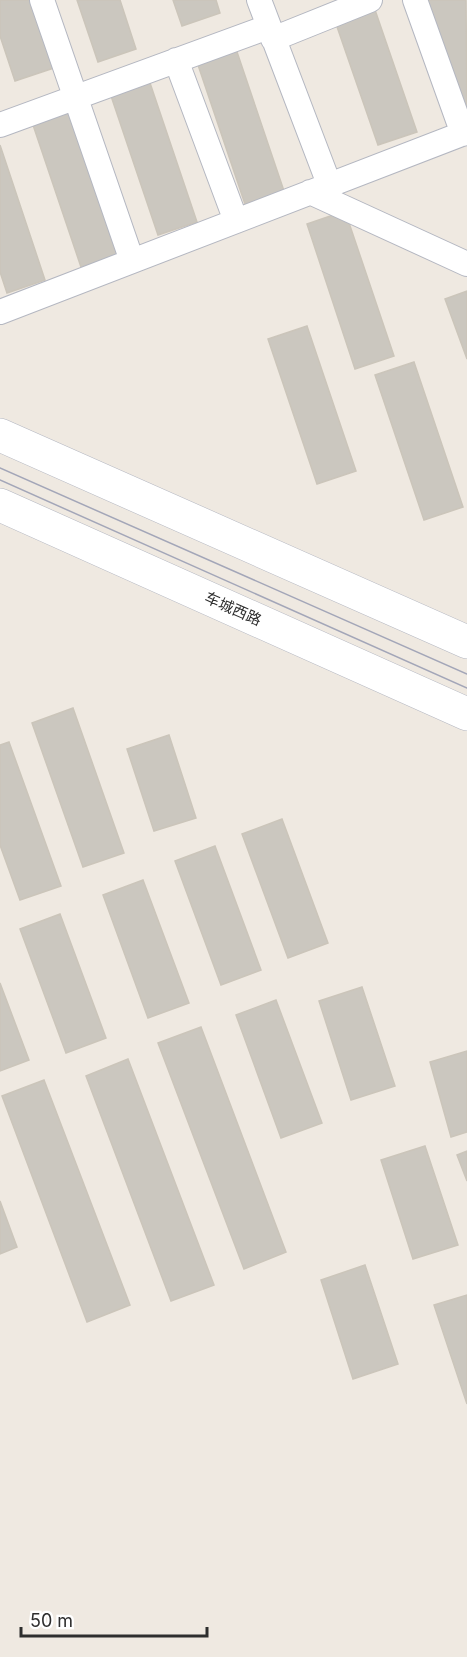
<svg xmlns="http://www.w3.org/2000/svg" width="467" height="1657" viewBox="0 0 467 1657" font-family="Inter,'Noto Sans SC',sans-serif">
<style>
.building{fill:#cbc7bf;stroke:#cbc5ba;stroke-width:1.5}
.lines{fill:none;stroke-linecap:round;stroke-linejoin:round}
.street-casing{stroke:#b4b7c1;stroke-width:26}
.secondary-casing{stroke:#b4b7c1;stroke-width:34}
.street{stroke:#fff;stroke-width:24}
.secondary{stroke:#fff;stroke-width:33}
.tram{stroke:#a3a6b8;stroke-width:1.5}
.labels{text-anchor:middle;stroke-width:6;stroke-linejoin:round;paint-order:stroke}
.street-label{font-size:15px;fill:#2e2e2e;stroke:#fff}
</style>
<rect width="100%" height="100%" fill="#efe9e1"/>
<path class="building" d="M0 0H31L54 68 15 81 0 36Z
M77 0H120L136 49 98 62Z
M173 0H216L220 13 182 26Z
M422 0H466L467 122Z
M374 7 417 132 378 145 335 21Z
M235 46 284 191 245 204 196 59Z
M148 77 197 222 158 235 109 90Z
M71 109 120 254 81 267 32 122Z
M0 145 45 280 7 293 0 272Z
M345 211 394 356 355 369 307 224Z
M467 291V359L445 299Z
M307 326 356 471 317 484 268 339Z
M414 362 463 507 424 520 375 375Z
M73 708 124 853 83 867 32 723Z
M169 735 196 818 154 831 127 749Z
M9 742 61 886 20 900 0 845V745Z
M282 819 328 943 288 958 242 834Z
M215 846 261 970 221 985 175 861Z
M143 880 189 1003 148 1018 103 895Z
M60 914 106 1038 66 1053 20 929Z
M0 983 29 1060 0 1071Z
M362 987 395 1086 351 1100 319 1001Z
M276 1000 322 1123 281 1138 236 1015Z
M201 1027 286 1252 244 1269 158 1043Z
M467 1051V1132L451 1137 430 1062Z
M128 1059 214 1285 171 1301 86 1076Z
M44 1080 130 1305 87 1322 2 1096Z
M425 1146 458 1245 413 1259 381 1160Z
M467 1151V1181L457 1155Z
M0 1201 17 1247 0 1254Z
M365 1265 398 1364 353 1379 321 1280Z
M467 1295V1404L434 1305Z"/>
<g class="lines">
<defs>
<path id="street" d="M42 0 132 261
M259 0 329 184
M415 0 463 134
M273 39 370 0
M176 60 236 221
M0 125 268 27
M310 192 467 264
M0 312 467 132"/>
<path id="secondary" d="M0 435 467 642
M0 505 467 714"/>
</defs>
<use href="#street" class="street-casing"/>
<use href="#secondary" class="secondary-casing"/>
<use href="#street" class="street"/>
<use href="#secondary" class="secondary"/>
<path class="tram" d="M0 468 467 674
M0 480 467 688"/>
</g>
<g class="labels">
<g class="street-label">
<text transform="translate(233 609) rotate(24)" y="5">车城西路</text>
</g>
</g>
<path d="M21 1627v9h186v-9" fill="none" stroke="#2e2e2e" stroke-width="3"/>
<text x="30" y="1627" font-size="18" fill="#2e2e2e" stroke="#ffffff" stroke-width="4.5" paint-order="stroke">50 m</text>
</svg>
